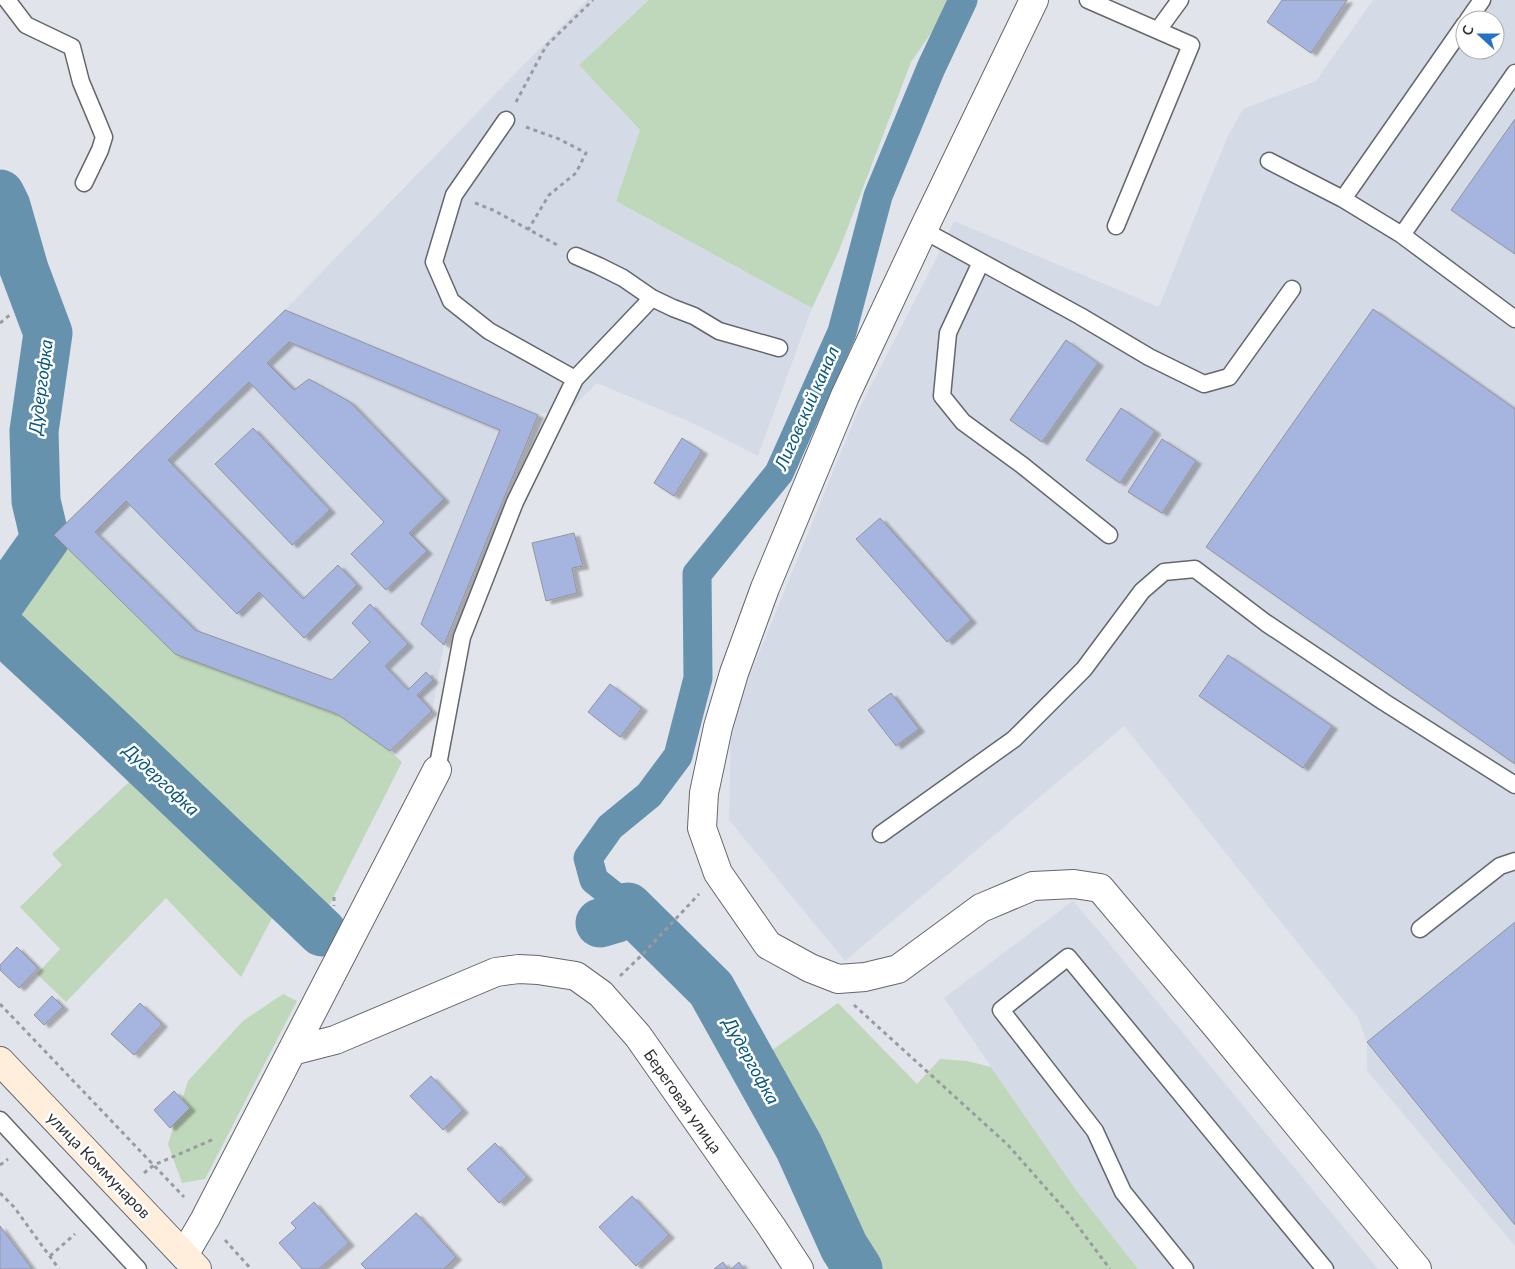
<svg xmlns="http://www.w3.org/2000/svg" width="1515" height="1269" viewBox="0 0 1515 1269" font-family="Lato,sans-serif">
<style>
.built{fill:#d5dae7;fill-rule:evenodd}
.green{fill:#bfd7ba}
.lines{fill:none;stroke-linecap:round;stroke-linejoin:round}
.canal{stroke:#6692ae;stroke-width:29}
.river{stroke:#6692ae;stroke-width:49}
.building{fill:#a6b5df;stroke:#92959b;filter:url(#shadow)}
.lane-casing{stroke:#65676d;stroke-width:19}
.street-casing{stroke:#65676d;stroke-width:30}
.secondary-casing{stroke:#65676d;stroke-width:30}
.path{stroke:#999ba0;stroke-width:3;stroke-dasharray:4 4;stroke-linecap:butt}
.lane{stroke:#fff;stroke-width:16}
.street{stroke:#fff;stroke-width:28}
.secondary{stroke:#ffeedb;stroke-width:28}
.labels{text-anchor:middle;stroke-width:5;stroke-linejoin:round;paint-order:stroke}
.street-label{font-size:16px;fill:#2f3033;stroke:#fff}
.water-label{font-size:18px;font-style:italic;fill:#0a5a80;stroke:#fff}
</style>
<defs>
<filter id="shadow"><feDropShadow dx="5.5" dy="3" stdDeviation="1" flood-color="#0004"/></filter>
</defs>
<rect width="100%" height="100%" fill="#e1e4ea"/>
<path class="built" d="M587 0H649L579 65 640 130 616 201 812 308 758 456 697 425 597 383 573 407 538 415 444 645 432 711 390 751 337 714 175 654 54 535 285 310Z
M1373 0H1515V1246L1367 1071V1042L1358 1018 1124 726 845 961 729 820 731 722 857 413 935 261 954 221 1159 307 1208 184 1228 136 1243 109 1316 81ZM1465 20H1495V50H1465Z
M1073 901 1098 930 1378 1269H1138L1076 1190 944 998Z"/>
<path class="green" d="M649 0H949L938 23 911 62 838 253 812 308 616 201 640 130 579 65Z
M54 535 175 654 337 714 390 751 402 762 324 916 0 613Z
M144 768 282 899 241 977 166 898 66 1002 37 974 60 949 20 907 62 865 52 854Z
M283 994 297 1001 205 1179 182 1183 168 1144 188 1081 243 1021Z
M838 1003 917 1084 940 1059 967 1061 991 1067 1076 1190 1138 1269H866L854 1249 830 1184 760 1059Z"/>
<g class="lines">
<path class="canal" d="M628 907 594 880 588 858 610 827 649 795 678 756 698 678 697 574 779 473 842 332 878 196 931 68 963 0"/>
<path class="river" d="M0 194 6 206 24 269 48 333 34 431 36 501 45 539 0 603
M0 628 96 717 322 932
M600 923 617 918 628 907 711 989 799 1147 844 1247 858 1269"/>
</g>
<path class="building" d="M1282 0H1347L1311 53 1267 22Z
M1515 119V254L1451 210Z
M1373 309 1515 409V764L1206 547Z
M285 310 538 415 444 645 421 624 500 430 289 342 267 363 294 390 309 379 350 402 444 499 409 533 427 551 386 590 351 554 384 522 249 382 168 460 303 599 338 565 357 585 304 638 259 592 237 614 126 501 95 532 195 630 332 680 370 642 352 623 370 604 408 644 385 666 408 690 426 672 433 680 417 695 432 711 390 751 337 714 175 654 54 535Z
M1066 340 1098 363 1042 442 1010 420Z
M1121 408 1155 431 1120 483 1086 460Z
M253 428 330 510 292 545 215 464Z
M682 438 702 451 674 496 654 483Z
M1162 439 1196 461 1162 513 1128 492Z
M880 518 971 620 947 642 856 539Z
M574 533 583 566 572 568 577 593 546 601 532 543Z
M1228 655 1332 726 1303 768 1199 696Z
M610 684 642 708 620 737 588 712Z
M891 693 919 729 896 746 868 710Z
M1515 922V1225L1367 1042Z
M17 947 38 968 19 988 0 970V965Z
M52 996 63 1007 44 1025 34 1015Z
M140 1003 162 1024 134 1055 111 1034Z
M431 1076 463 1110 443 1130 410 1096Z
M174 1091 190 1108 170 1128 154 1110Z
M495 1143 527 1177 499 1203 467 1169Z
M632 1196 669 1235 636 1266 599 1227Z
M314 1202 349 1243 319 1269H302L279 1243 296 1228 291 1223Z
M416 1213 456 1257 444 1269H366L361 1264Z
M0 1226 32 1269H0Z
M723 1262 728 1269H714Z
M739 1262 744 1269H731Z"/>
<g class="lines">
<defs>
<path id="lane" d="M7 0 26 25 72 47 81 82 97 120 104 137 100 150 84 183
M1088 0 1191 45 1116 226
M1468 20 1482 0
M1158 30 1180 0
M1515 73 1402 235 1515 319
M1269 161 1343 199 1402 235
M1343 199 1465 24
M923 230 1080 316 1149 357 1204 384 1229 377 1292 289
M576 256 599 266 623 278 652 298 673 308 694 316 719 331 779 348
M981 262 948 333 942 396 963 422 1022 465 1109 535
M575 379 652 298
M437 770 462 637 515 502 575 379 489 331 451 301 434 262 454 195 506 120
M881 834 1014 739 1084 669 1142 591 1164 572 1195 569 1266 623 1384 702 1515 785
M1420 929 1500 866 1515 861
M0 1120 138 1269
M1185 1269 1123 1192 1095 1131 1001 1010 1068 957 1325 1269"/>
<path id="street" d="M1034 0 923 230 845 396 765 588 734 673 718 727 704 793 702 828 718 873 768 945 810 968 838 979 865 977 898 969 981 908 1033 886 1074 884 1100 888 1218 1028 1417 1269
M292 1051 335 1040 496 972 519 969 538 970 576 976 601 994 638 1036 771 1226 799 1269
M184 1255 205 1219 437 770"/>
<path id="secondary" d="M0 1061 197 1269"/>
</defs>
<use href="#lane" class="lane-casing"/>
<use href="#street" class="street-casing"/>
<use href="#secondary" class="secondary-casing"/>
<path class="path" d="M516 102 546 46 593 0
M526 127 559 139 586 153 576 173 549 195 528 230
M475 203 493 210 559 246
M0 323 11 314
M334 897V906
M620 976 641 956 699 894
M0 1004 184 1197
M854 1005 1008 1145 1068 1213 1110 1269
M0 1165 8 1159
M144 1173 154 1165 214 1139
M0 1193 14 1207 59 1269
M225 1240 251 1269
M50 1256 75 1234"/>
<use href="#lane" class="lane"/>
<use href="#street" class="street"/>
<use href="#secondary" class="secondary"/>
</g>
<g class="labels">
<g class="street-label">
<text transform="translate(683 1101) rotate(55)" y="6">Береговая улица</text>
<text transform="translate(99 1165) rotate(46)" y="6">улица Коммунаров</text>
</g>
<g class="water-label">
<text transform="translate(41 387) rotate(-83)" y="6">Дудергофка</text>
<text transform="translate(807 408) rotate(-66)" y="6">Лиговский канал</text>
<text transform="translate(161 780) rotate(43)" y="6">Дудергофка</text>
<text transform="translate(751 1061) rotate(61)" y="6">Дудергофка</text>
</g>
</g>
<g transform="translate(1480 35) rotate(291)"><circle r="24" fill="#ffffff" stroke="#acacad"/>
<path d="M0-4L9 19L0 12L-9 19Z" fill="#2473c2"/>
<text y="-8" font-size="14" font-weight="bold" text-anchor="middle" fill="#2f3033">С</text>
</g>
</svg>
